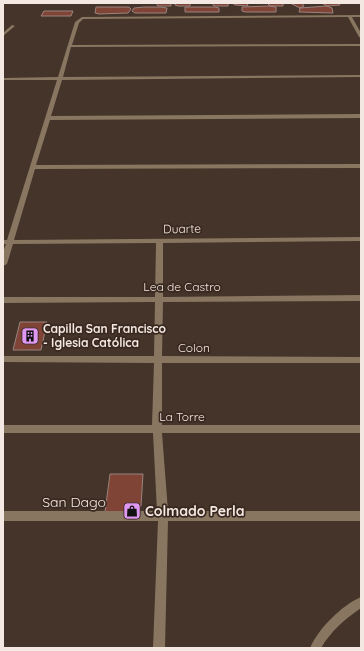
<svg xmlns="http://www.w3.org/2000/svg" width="364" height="651" viewBox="0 0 364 651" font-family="Quicksand,sans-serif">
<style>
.building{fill:#7f4436;stroke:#9a837e}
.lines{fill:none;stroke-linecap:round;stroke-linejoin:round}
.service{fill:#887661;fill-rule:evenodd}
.minor{fill:#887661;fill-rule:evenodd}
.labels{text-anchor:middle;stroke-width:3.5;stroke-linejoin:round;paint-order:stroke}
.street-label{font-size:12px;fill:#f4e9e2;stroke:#392920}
.poi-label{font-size:12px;font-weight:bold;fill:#f4e9e2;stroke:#392920;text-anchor:start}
.near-street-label{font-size:14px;fill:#f4e9e2;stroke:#392920}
.near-poi-label{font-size:14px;font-weight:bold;fill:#f4e9e2;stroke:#392920;text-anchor:start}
</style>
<rect width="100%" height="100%" fill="#443429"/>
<path class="building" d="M156 3H171V6H158Z
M175 3H190V6H178L175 5Z
M212 3H228V6H214Z
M232 3H247L248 6 235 5Z
M267 3H283V6H270Z
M290 3H302L304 6 300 8Z
M322 3H339L340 5 327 6Z
M269 6 276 7V12H245L242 11V7Z
M327 6 332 8 333 13 299 12 300 8Z
M96 7H129L131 9 128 13 99 14 95 13Z
M144 7H160L167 8 166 13H135L132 11 134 8Z
M185 7H215L219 8V12H185Z
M44 11H73L71 16H41Z
M20 322H47L41 350H13Z
M110 474H143L141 506 133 512H105Z"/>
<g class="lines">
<path class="service" d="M361 597V608C345 619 331 631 321 648H310C318 629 342 605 361 597Z"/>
<path class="minor" d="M361 15V17H352L361 33V38L359 37 348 17 83 19 79 23 72 45 361 44V46L71 47 63 77 361 75V77L62 80 51 116 361 114V118L50 120 36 165 361 164V168L35 169 14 240 361 237V241L163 243V297L361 295V301L163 302 162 356 361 357V363H162V425H361V433H162L168 511H361V521H168L165 648H153L158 521H3V511H157L153 433H3V425H152L154 363 3 362V356H154L155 302 3 303V297H155L156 243 13 244 7 264 3 266V252L6 244H3V240H7L57 80H3V78L58 77 75 22 82 17Z
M12 25 15 26 3 36V33Z"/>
</g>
<defs>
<symbol id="building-square" viewBox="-11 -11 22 22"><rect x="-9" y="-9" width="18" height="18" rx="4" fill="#df98f1" stroke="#392920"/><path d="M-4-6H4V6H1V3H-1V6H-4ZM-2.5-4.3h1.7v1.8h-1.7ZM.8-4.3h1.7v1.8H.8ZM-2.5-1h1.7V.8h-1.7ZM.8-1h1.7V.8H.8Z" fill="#111"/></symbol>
<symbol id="shop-square" viewBox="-11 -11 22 22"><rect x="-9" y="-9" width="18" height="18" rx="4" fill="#df98f1" stroke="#392920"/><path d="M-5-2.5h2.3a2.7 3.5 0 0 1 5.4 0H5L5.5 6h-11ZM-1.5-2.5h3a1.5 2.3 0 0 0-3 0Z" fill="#111"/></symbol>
</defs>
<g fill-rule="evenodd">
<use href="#building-square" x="20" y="326" width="20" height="20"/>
<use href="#shop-square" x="122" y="501" width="20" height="20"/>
</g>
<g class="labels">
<g class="street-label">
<text transform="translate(182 229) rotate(-1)" y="4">Duarte</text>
<text x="182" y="291">Lea de Castro</text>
<text x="194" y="352">Colon</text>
<text x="182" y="421">La Torre</text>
</g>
<g class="poi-label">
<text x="43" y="333">Capilla San Francisco<tspan x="43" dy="14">- Iglesia Católica</tspan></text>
</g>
<g class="near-street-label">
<text x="74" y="507">San Dago</text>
</g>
<g class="near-poi-label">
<text x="145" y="516">Colmado Perla</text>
</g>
</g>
<rect width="364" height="651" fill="none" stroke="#f4e9e2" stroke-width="8"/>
</svg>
